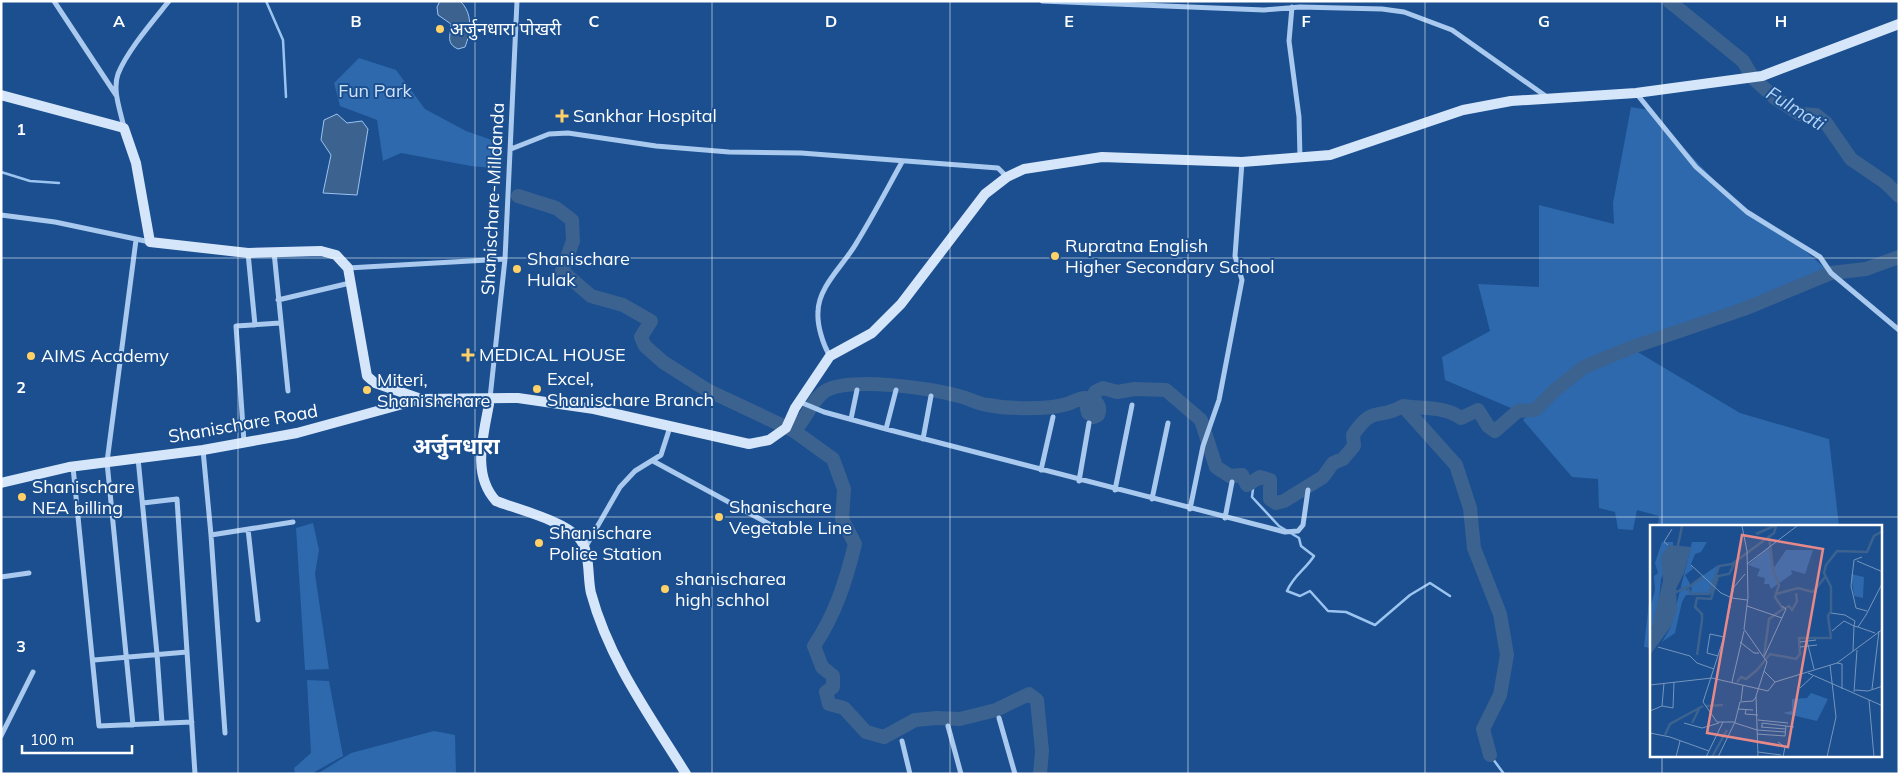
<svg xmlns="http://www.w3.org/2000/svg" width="1900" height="775" viewBox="0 0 1900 775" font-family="Mulish,'Noto Sans Devanagari',sans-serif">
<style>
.green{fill:#2e69ad}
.water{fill:#3c6290;stroke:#9cc4f0}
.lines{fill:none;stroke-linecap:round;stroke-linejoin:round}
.stream{stroke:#9cc4f0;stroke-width:2.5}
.river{stroke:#3c6290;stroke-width:14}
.street{stroke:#a9c9ee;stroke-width:5}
.secondary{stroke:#d6e6fa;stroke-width:10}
.grid{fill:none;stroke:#fff;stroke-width:1;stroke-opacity:0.55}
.poi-dot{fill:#ffd166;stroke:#1b4f8f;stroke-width:2}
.labels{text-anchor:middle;stroke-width:4;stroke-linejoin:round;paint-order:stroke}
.poi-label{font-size:18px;fill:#fff;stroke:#1b4f8f;text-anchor:start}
.park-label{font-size:18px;fill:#cfe3fa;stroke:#1b4f8f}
.street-label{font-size:18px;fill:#fff;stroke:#1b4f8f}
.water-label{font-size:19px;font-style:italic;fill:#b5d3f5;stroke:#1b4f8f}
.district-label{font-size:22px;font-weight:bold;fill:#fff;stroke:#1b4f8f}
.inset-river{fill:none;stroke:#3c6290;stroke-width:2.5}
.inset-road{fill:none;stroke:#7695bc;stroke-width:1}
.view{fill:#e88989;fill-opacity:0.15;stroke:#e88989;stroke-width:2.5}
.inset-edge{fill:none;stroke:#fff;stroke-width:2.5}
.grid-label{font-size:16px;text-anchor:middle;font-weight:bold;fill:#fff;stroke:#1b4f8f;stroke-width:4;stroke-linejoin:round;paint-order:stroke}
</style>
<rect width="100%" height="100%" fill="#1b4f8f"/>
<path class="green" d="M359 58 396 70 425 109 466 131 503 144 502 169 471 166 401 153 383 161 377 120 340 106 334 83Z
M1631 107 1648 110 1728 195 1747 212 1791 239 1831 273 1744 309 1631 348 1740 413 1829 439 1839 526H1658L1659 516 1637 510 1633 530 1618 529 1615 512 1599 508 1598 479 1572 477 1523 420 1534 410 1518 411 1445 380 1442 357 1490 331 1478 284 1539 287V205L1614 224 1613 203Z
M313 523 319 550 315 574 329 669 305 670 296 528Z
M1651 584V648L1644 647Z
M307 680 329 681 343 756 311 774H295L294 768 311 753Z
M434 731 455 735 456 774H317L351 753Z"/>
<path class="water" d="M440 1H460C473 13 471 32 465 47L458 49C445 43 451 35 451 24L438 15 437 7Z
M337 114 347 123 362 121 368 129 357 195 323 193 331 155 321 140 324 120Z"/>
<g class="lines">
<path class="stream" d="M266 1 283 40 286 97
M1 172 30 181 59 183
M1254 481 1252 497 1279 526 1299 538 1301 546 1314 556C1305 570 1294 575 1287 591L1300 596 1310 591 1328 611 1346 612 1375 625 1410 595 1430 583 1450 596
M1490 755 1504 774"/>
<path class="river" d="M1669 1 1743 61 1753 78 1775 98 1800 114 1816 115 1826 123 1851 159 1886 183 1899 196
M518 196 556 208 572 220 573 241 562 271 591 296 623 305 651 321 641 337 645 346 663 362 707 390 794 431 833 459 844 489 842 519 855 544C846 581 835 615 814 646L822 667 833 676V687L826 692 829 704 844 708 866 732 884 737 915 720 937 718 960 719 996 710 1029 694 1037 700 1042 751 1040 774
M1403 406 1456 465 1470 508 1474 548 1500 614 1507 655 1500 695 1483 729 1490 755
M794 431C806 420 813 397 827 390 853 377 929 388 959 396 968 398 978 404 988 405 1009 409 1047 410 1067 404 1074 402 1078 398 1085 398L1088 413 1094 417 1098 415C1101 408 1099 404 1093 399L1095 392 1103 388 1117 392 1135 389 1166 390 1201 420 1216 467 1230 476 1242 475 1247 485 1260 477 1270 480V499L1276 503 1284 501 1323 477 1333 463 1343 459 1354 446 1353 435C1374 404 1377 421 1403 406 1422 409 1444 406 1461 418L1478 410 1488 426 1495 431 1518 411 1535 410 1554 391 1584 367 1630 348 1744 309 1831 273 1866 269 1899 257"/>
<path class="street" d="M54 1 116 95
M1042 1 1264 10 1300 7 1382 9 1404 12 1452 30 1547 97
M1292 7 1289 41 1299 117 1300 158
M1636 93 1696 167 1747 212 1820 257 1831 273 1899 330
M124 128C121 112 112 91 118 74 127 51 153 21 169 1
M511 149 549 134 568 133 656 146 729 152 801 153 998 168 1007 177
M1 215 55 222 150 242
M274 252 288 391
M248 253 255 325
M348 268 505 259
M278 300 350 283
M830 356C823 345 817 325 818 312 818 286 845 264 857 242 873 216 887 189 902 162
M490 398 505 259 517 1
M800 402 824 412 886 429 1285 532 1298 531 1303 525 1308 490
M851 419 857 390
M886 429 896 390
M923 439 931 396
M244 442 236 326 280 323
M203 450 211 535 225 733
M138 458 157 654 162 723
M653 461 771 525
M73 467 99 726 192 722
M1041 470 1053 417
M1079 481 1089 423
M1115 490 1132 405
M1152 499 1168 423
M143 503 177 499 195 774
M1190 509 1203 446 1219 400 1242 280 1235 256 1242 162
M1225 518 1232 482
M248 529 258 620
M211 535 293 522
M585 548 620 487 635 471 661 455 670 427
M1 577 29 573
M94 660 187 652
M999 718 1015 774
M133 725 107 462 136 240
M948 726 961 774
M1 736 33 672
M902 741 910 774"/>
<path class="secondary" d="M1 95 124 128 136 163 150 242 248 253 321 251 336 255 348 268 367 376 375 383 421 399
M490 398C485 431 470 473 496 501 519 510 562 520 579 538 591 552 587 576 591 593 609 660 650 716 686 774
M1 483 69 467 203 450 297 433 421 399 518 398 594 409 749 444 769 440 786 428 795 408 830 356 872 333 901 304 985 194 1007 177 1024 169 1102 157 1242 162 1330 155 1463 110 1511 101 1636 93 1762 76 1899 24"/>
</g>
<path class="grid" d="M238 1V774M475 1V774M712 1V774M950 1V774M1188 1V774M1425 1V774M1662 1V526M1 258H1899M1 517H1899M1662 756V774"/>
<g class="poi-dot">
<circle cx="440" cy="29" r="5"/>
<path d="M559.5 108.5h5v5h5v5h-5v5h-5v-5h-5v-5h5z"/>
<circle cx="1055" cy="256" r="5"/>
<circle cx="517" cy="269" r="5"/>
<path d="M465.5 347.5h5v5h5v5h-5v5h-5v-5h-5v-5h5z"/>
<circle cx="31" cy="356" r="5"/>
<circle cx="537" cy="389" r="5"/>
<circle cx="367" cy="390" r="5"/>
<circle cx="22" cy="497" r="5"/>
<circle cx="719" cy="517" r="5"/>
<circle cx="539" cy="543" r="5"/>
<circle cx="665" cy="589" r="5"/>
</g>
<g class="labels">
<g class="poi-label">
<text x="450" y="35">अर्जुनधारा पोखरी</text>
<text x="573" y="122">Sankhar Hospital</text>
<text x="1065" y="252">Rupratna English<tspan x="1065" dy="21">Higher Secondary School</tspan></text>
<text x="527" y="265">Shanischare<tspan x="527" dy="21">Hulak</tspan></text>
<text x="479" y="361">MEDICAL HOUSE</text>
<text x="41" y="362">AIMS Academy</text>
<text x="547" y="385">Excel,<tspan x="547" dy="21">Shanischare Branch</tspan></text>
<text x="377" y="386">Miteri,<tspan x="377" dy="21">Shanishchare</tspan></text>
<text x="32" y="493">Shanischare<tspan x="32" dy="21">NEA billing</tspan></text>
<text x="729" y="513">Shanischare<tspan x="729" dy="21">Vegetable Line</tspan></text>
<text x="549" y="539">Shanischare<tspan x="549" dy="21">Police Station</tspan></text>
<text x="675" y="585">shanischarea<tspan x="675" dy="21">high schhol</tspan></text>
</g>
<g class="park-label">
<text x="375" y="97">Fun Park</text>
</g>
<g class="street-label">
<text transform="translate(493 199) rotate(-87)" y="6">Shanischare-Milldanda</text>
<text transform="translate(243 424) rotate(-10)" y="6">Shanischare Road</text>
</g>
<g class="water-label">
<text transform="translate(1796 108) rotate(32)" y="7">Fulmati</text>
</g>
<g class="district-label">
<text x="456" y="454">अर्जुनधारा</text>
</g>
</g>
<g transform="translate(1650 525)">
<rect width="232" height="232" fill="#1b4f8f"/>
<path d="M12 17H23V21L11 54 7 94 0 105V83L5 65 4 51 8 48 5 38ZM42 17H57L51 27 45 29 41 39 43 44 35 50 42 62H34L42 70H36L32 77 25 108 12 117 21 102ZM119 22 123 44 136 25H163L155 49 141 45 142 49 121 64 119 59H114L115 53 107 51 110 44 98 40ZM68 40 65 64 61 69 41 68 42 58ZM201 49 214 52 213 73 204 71ZM161 168 178 174 167 196 133 188 142 186V174L157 173Z" fill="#2e69ad"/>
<path d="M19 20 41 22 34 48 26 64 27 84 22 100 0 130V109L13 56 11 31Z" fill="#3c6290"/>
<path class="inset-river" d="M106 9 124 1M27 25 32 1M39 62 52 52M163 67 176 51M22 69 37 62 41 69H59L69 41 82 39 124 8 126 1M126 69 148 63 163 67M130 86 139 81 142 85 147 76 146 68M47 130 52 95V89L45 82 47 73 61 74 68 51 79 49 86 36M114 131 119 94 133 84 125 72 129 60 123 44 119 11M87 157 91 152 96 154 107 145 120 129 146 134 150 129 149 113H181L178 91 181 86V62L174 48 176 40 187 26 217 27 224 11 233 6M56 181 73 180M42 198 49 184M15 210 20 199 53 181M62 232 77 205"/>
<path class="inset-road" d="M92 1 97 26 98 72 94 104 117 137 106 171 108 232M18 20 14 17 22 4M212 32 204 35 201 61 206 83 217 86M207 36 233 47M97 39 147 1M41 40 71 68 82 73M95 49 84 62 74 112 53 177 67 197H85L90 177 103 176 106 172M82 73 97 75M97 81 132 93M181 88 195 90 205 96 204 101 194 96 182 106M208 102 225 108M157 116 164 144M90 117 104 128H109M150 117 166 115M8 122 40 131 47 138 64 144M150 122 167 120M203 126 204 101 208 102 216 90 233 57M68 131 57 128 60 109 74 112M114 132 136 84 132 81M187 138 192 139V164M114 146 125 157M158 148 233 181M82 157 94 106M0 160 62 153 118 166 125 157 187 138 233 104M150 163 163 151M222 164 229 106M205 165 218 166 233 161M204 167 207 125M219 175 224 232M91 176 93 160M12 181 14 158M88 184 103 185M96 185 95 189 108 190M0 186 12 181 23 183 24 157M108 195 138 198M34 198 52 203 69 198M85 198 107 205 135 207M111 202 135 204M112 202V198L144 202M0 208 20 212 59 226M107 209 135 211 136 201M128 217 135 222 133 232M108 227 131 230M26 232 30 216M56 232 73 197M68 232 85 197M177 232 186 192 180 140"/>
<path class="view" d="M92 10 173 24 138 222 57 208Z"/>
<rect width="232" height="232" class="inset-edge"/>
</g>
<g class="grid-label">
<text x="119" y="27">A</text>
<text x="356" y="27">B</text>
<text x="594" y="27">C</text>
<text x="831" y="27">D</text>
<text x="1069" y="27">E</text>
<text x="1306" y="27">F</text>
<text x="1544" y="27">G</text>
<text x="1781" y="27">H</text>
<text x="21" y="135">1</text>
<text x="21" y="393">2</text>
<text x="21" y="652">3</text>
</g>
<rect width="1900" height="775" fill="none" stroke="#ffffff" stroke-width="5"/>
<path d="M22 745v8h110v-8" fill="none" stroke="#ffffff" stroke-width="2.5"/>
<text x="30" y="745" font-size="15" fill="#ffffff" stroke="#1b4f8f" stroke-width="4" paint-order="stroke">100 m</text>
</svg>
